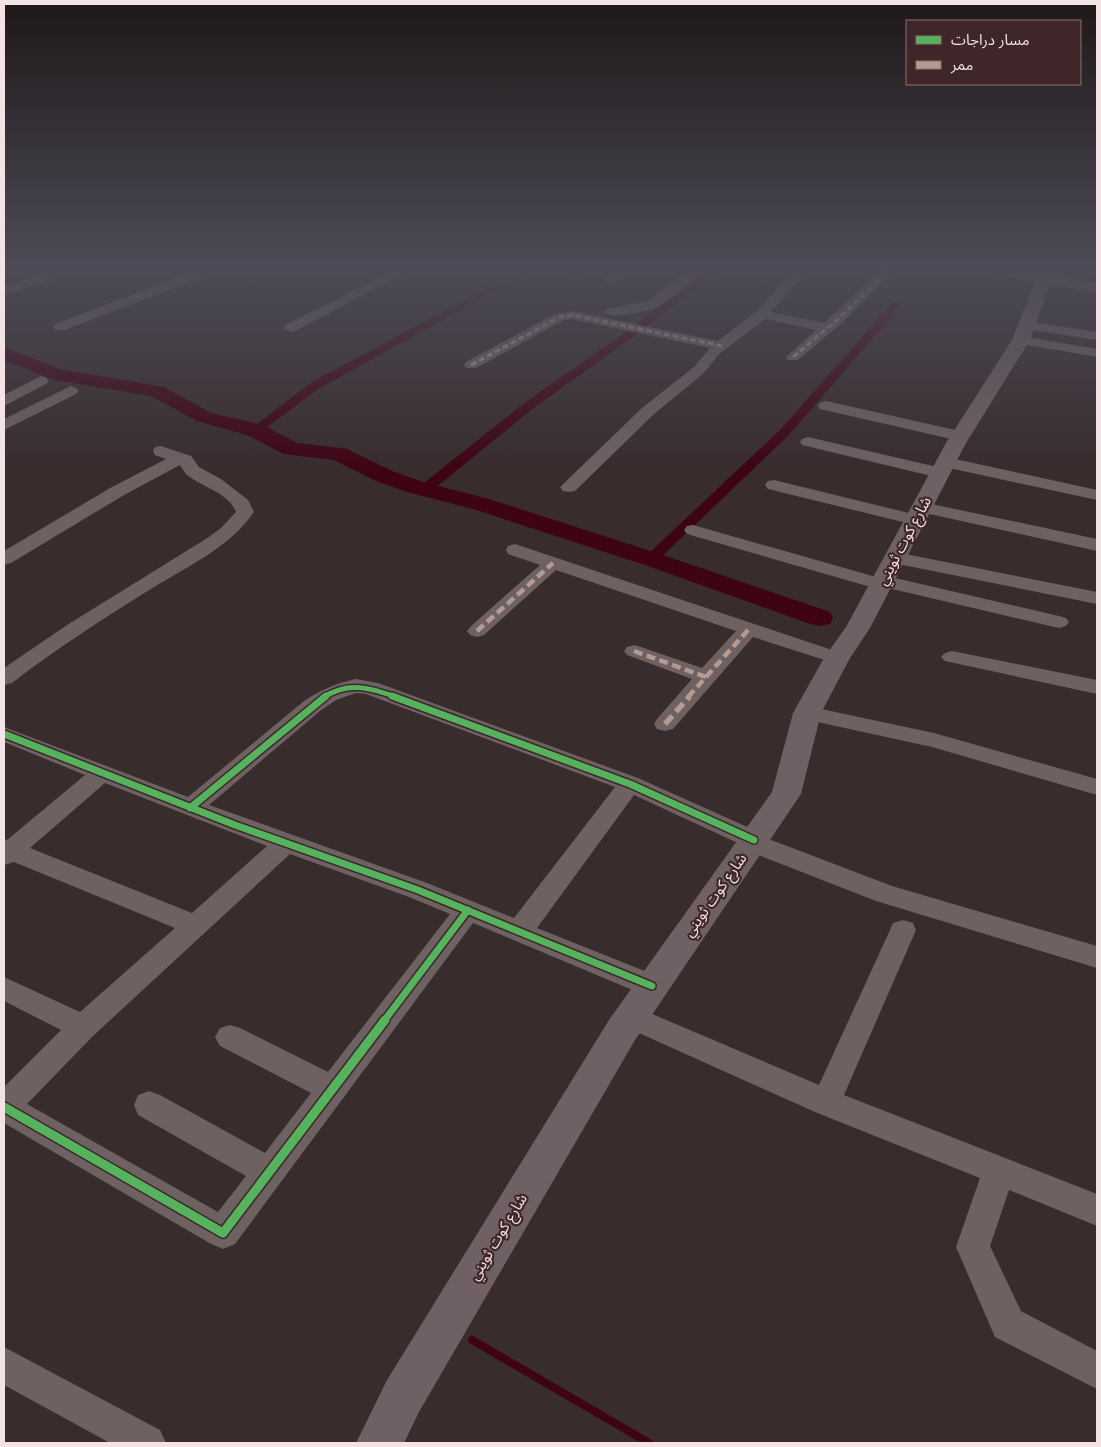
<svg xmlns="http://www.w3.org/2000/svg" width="1101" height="1447" viewBox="0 0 1101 1447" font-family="Arial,'Noto Sans Arabic',sans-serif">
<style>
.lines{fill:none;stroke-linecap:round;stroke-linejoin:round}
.stream{stroke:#3f0414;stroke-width:8}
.canal{fill:#3f0414;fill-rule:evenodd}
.river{fill:#3f0414;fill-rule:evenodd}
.minor{fill:#6d6162;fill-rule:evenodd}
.major{fill:#6f6163;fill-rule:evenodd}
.quiet-far2{stroke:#b69a8f;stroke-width:3;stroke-dasharray:6 3;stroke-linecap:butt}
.quiet-far1{stroke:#b69a8f;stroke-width:4.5;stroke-dasharray:9 4.5;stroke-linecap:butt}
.quiet{stroke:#b69a8f;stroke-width:5.5;stroke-dasharray:11 5.5;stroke-linecap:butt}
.cycleway-far2-casing{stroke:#3e2629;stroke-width:8}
.cycleway-far1-casing{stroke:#3e2629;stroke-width:10}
.cycleway-casing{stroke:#3e2629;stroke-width:12}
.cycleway-far2{stroke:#56b35d;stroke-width:5}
.cycleway-far1{stroke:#56b35d;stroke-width:7}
.cycleway{stroke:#56b35d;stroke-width:9}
.labels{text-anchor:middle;stroke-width:4.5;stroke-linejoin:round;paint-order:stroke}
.street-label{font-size:15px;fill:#f4e3e4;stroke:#3e2629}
</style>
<rect width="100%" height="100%" fill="#382c2d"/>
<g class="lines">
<path class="stream" d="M472 1340 649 1443"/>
<path class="canal" d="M712 266H724L633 337 535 407 430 492H420L418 489 420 486 527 401 625 333Z
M493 285 497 286V290L320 388 259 433H251L249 430 312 382Z
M896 302 901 305 900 307 789 435 656 562H646L644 559 646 556 781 429 892 303Z"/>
<path class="river" d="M4 347 60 369 164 387 211 413 263 425 297 443 347 449 392 471 423 482 489 499 660 554 830 612 833 618 830 624 820 626 810 624 642 564 473 509 407 492 376 481 334 460 284 454 247 435 197 421 151 396 55 380 4 360Z"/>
<path class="minor" d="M206 266H224L222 269 65 330H55L53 327 55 324Z
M402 266H418L295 331 290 332 283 328 285 325Z
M500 266H546L544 269 526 275 502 269Z
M548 266H570L587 270 588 273 582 277 550 269Z
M620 266H635L614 282H604L603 279Z
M693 266H707C699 277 671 299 659 306 650 311 610 320 603 312L610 308 648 301Z
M798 266H811L771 312 824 323 885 266H899L843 322 798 360H788L786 357 816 330 765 319 718 355 704 373 654 414 575 491 569 492 563 491 560 487 642 408 694 367 710 348 572 319 564 320 476 368H466L464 365 466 362 555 314 572 311 718 341 757 311Z
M1041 266H1053L1047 277 1042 278 1036 274Z
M51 271 56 272 57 275 56 278 4 295V287Z
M1026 321 1097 332V340L1021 328 1019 325 1021 322Z
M1021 336 1097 349V357L1016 343 1014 340 1016 337Z
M41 376 46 378 49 381 46 384 4 406V395Z
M71 386 76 388 79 391 76 394 4 430V419Z
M826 401 960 431 966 433 968 436 966 439 960 441 820 409 818 406 820 403Z
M808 437 946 469 949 473 946 477 940 478 802 445 800 442 802 439Z
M161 446 191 456 199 467 221 479 248 500 254 512C230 547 190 565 154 587 106 617 57 648 12 683L4 685V668L67 625 209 537 221 528 236 512C229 493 202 487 187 475 184 472 182 468 180 465L124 495 11 563 4 565V551L112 487 166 459 155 455 153 451 155 447Z
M946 457 1097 490V500L940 466 938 462 940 458Z
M774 480 921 516 924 520 921 524 915 525 768 489 765 485 768 481Z
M922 502 1097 539V551L916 511 913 507 916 503Z
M693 525 876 577 882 575 1059 616 1066 618 1069 622 1066 626 1059 628 888 588 881 590 874 588 687 534 684 530 687 526Z
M515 544 844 654 848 658 844 662 837 664 753 637 673 729 665 731 657 729 654 724 657 719 692 679 627 655 624 651 627 647 634 645 641 647 702 668 736 631 556 570 484 635 477 637 470 635 467 631 470 627 540 565 508 554 506 550 508 546Z
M895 552 1097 592V604L888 562 886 558 888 554Z
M952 651 1097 680V694L945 661 941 657 945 653Z
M356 679 378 683 638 778 763 834 766 838 892 886 1097 946V968L876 901 743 849 740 844 634 795 537 928 662 978 666 986 662 994 652 997 642 994 473 923 235 1244 223 1249 211 1244 4 1123V1087L61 1030 4 1001V977L80 1012 175 928 14 862 4 865V839L7 840 85 775 4 742V727L188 797 304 701C321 690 336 683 356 679ZM356 693 366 694 615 787 514 918 427 883 209 805 320 711 336 700ZM105 783 267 846 192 913 30 848ZM290 854 409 897 450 914 328 1072 240 1028 230 1025 220 1028 215 1037 220 1046 311 1093 265 1153 160 1095 149 1091 138 1095 134 1105 138 1115 246 1176 218 1212 27 1104 93 1036Z
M807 706 934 733 1097 779V795L932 747 799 718 796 713 799 708Z
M903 920 913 923 916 930 844 1095 1097 1194V1226L1009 1190 990 1246 1021 1311 1097 1351V1389L995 1337 956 1247 980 1178 815 1112 621 1025 617 1017 621 1009 631 1005 819 1085 890 930 893 923Z
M4 1347 160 1430 166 1443H110L4 1385Z"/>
<path class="major" d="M974 266H1008L1097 283V293L1050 284 1030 340 966 443 870 628 850 658 821 713 801 794 635 1040 419 1412 404 1443H356L387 1380 609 1020 772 792 793 713 824 658 846 627 946 443 1012 340 1035 281 982 271 977 269Z"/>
<path class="quiet-far2" d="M793 357 838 319 893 266
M471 365 560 317 572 315 722 346"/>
<path class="quiet-far1" d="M477 631 553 563
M634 651 706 677
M688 697 749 629"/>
<path class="quiet" d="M665 724 690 696"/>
<defs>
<path id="cycleway-far2" d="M324 697C349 681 371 688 396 697"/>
<path id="cycleway-far1" d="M392 696 630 784 754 840
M4 734 235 825 418 890 652 986
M190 808 326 696
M384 1021 468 910"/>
<path id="cycleway" d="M4 1107 223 1233 385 1020"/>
</defs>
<use href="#cycleway-far2" class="cycleway-far2-casing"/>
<use href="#cycleway-far1" class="cycleway-far1-casing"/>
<use href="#cycleway" class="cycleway-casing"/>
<use href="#cycleway-far2" class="cycleway-far2"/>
<use href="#cycleway-far1" class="cycleway-far1"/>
<use href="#cycleway" class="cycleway"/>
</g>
<linearGradient id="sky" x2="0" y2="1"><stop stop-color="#1f1819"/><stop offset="0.57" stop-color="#4d4b57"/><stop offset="1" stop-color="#4d4b57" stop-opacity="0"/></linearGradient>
<rect width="1101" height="469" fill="url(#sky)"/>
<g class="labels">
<g class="street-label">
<text transform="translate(904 541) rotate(-62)" y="5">شارع كوت ثويني</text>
<text transform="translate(715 895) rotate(-55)" y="5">شارع كوت ثويني</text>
<text transform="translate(498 1237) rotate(-59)" y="5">شارع كوت ثويني</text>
</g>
</g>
<rect width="1101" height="1447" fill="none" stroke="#f4e3e4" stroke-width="10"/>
<rect x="906" y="20" width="175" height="65" fill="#3e2629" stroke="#877274"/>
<rect x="916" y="36" width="25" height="8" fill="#56b35d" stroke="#877274"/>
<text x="951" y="45" font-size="15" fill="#f4e3e4">مسار دراجات</text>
<rect x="916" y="61" width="25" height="8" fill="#b69a8f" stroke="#877274"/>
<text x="951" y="70" font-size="15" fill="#f4e3e4">ممر</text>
</svg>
